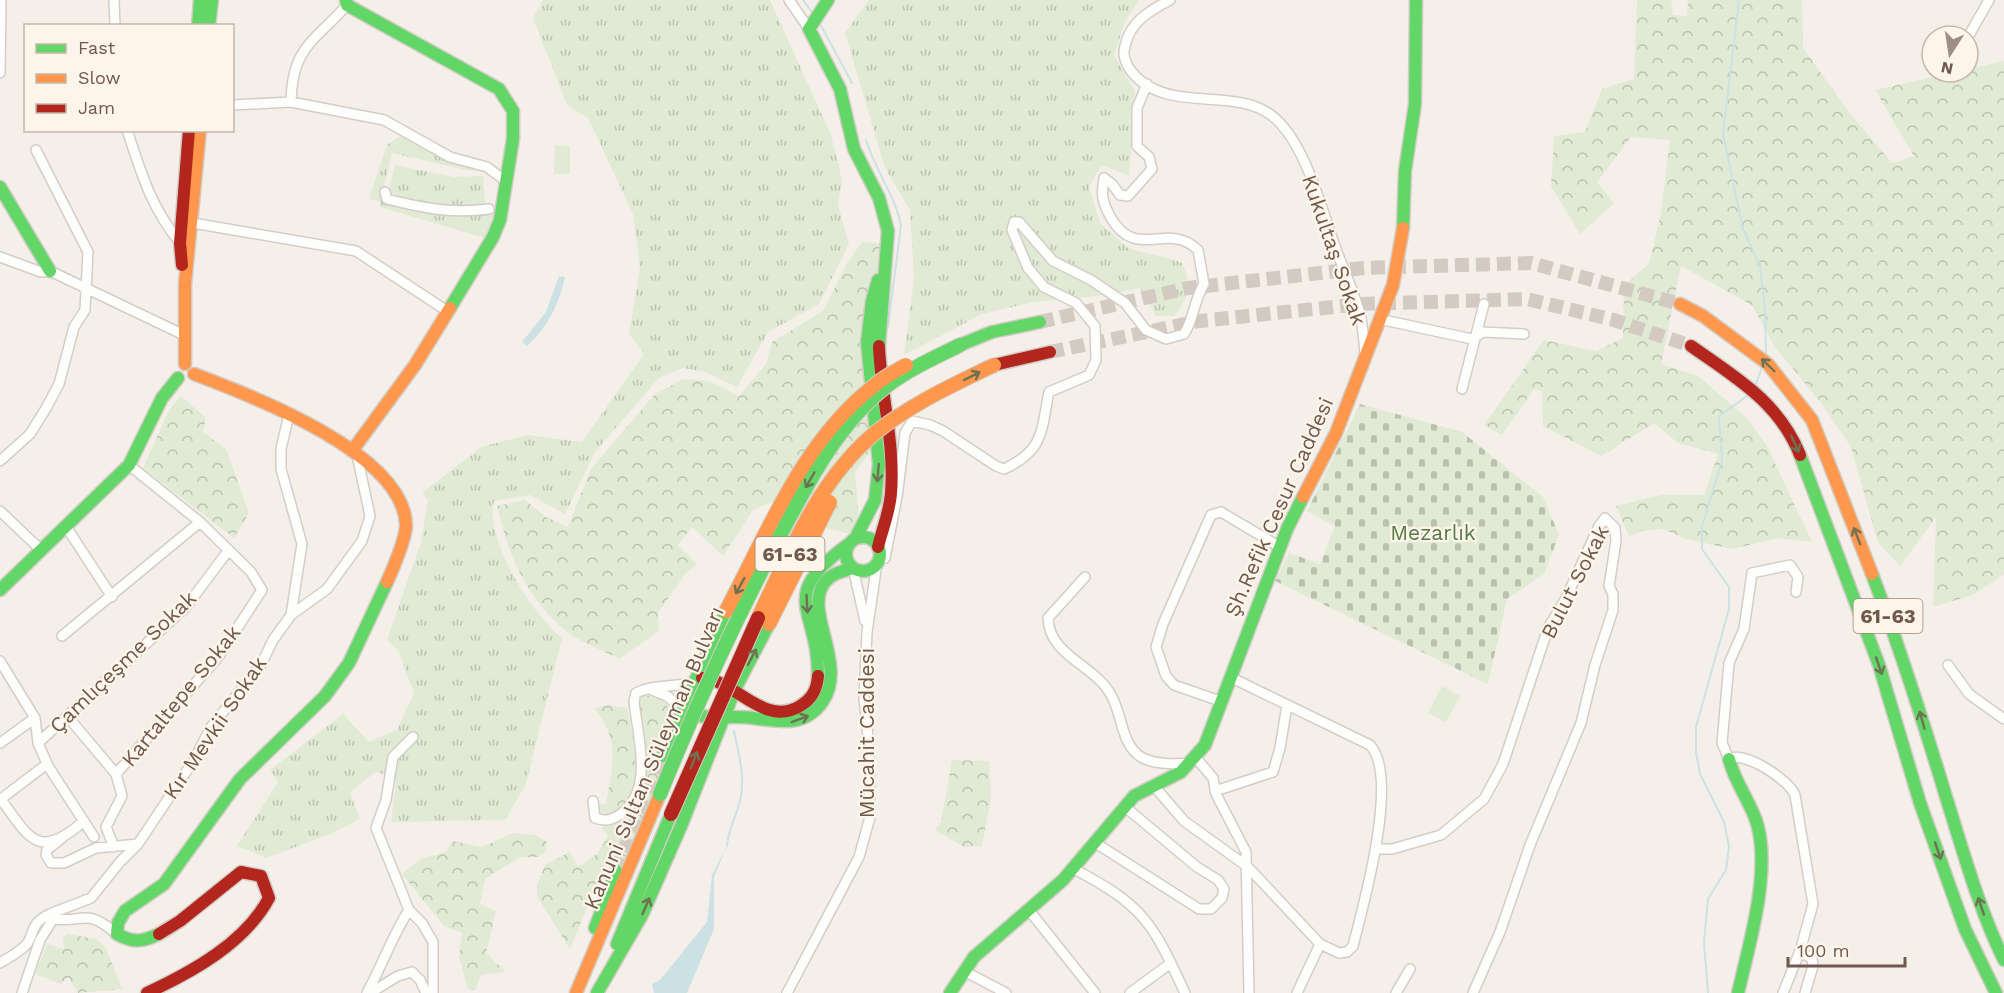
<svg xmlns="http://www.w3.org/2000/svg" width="2004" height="993" viewBox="0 0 2004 993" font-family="'Work Sans',sans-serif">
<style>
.grass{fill:url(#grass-tufts)}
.forest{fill:url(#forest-crowns)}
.cemetery{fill:url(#cemetery-stones)}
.pitch{fill:#e1ead5}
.water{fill:#cce1e3}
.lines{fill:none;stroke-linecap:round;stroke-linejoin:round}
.stream{stroke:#cce1e3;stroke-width:2}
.primary-tunnel{stroke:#d3cac2;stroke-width:14;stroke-dasharray:14 7;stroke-linecap:butt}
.street-casing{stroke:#d3cdc7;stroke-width:12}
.fast-casing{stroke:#d3ccc6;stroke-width:15}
.slow-casing{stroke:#d3ccc6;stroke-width:15}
.jam-casing{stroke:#d3ccc6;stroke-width:15}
.street{stroke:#fdfdfc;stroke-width:9}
.fast{stroke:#63d668;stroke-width:12}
.slow{stroke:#ff974d;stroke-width:12}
.jam{stroke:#b3261e;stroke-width:12}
.fast-bridge-casing{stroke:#d3cbc6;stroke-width:16;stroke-linecap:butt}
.slow-bridge-casing{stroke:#d3cbc6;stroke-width:16;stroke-linecap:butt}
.jam-bridge-casing{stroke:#d3cbc6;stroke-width:16;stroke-linecap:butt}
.fast-bridge{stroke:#63d668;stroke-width:14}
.slow-bridge{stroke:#ff974d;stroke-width:14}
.jam-bridge{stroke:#b3261e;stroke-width:14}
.oneway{stroke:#6d7252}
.labels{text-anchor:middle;stroke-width:4.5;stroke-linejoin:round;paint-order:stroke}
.shield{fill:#fdf5ea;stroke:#9a887c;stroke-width:1.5}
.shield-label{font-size:20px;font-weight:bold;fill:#6f594d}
.street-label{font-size:21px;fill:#6f594d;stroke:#fdf5ea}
.park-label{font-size:21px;fill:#567949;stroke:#fdf5ea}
</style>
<defs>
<pattern id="grass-tufts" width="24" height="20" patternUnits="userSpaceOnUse" patternTransform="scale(1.5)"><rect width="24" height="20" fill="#e1ead5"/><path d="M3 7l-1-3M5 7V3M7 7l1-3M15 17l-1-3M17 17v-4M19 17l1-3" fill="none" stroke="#bbc1af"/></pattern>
<pattern id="forest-crowns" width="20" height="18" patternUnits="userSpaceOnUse" patternTransform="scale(1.5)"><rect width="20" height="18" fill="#e1ead5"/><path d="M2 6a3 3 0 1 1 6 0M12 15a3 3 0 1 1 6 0" fill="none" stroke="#bbc1af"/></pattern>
<pattern id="cemetery-stones" width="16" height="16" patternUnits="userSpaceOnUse" patternTransform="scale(1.5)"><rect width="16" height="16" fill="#e1ead5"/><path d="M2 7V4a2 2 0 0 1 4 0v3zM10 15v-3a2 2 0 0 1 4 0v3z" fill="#bbc1af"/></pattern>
</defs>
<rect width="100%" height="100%" fill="#f4f0e9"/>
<path class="grass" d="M543 0H770L831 135 842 180 838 204 849 244 819 304 768 332 737 387 705 372 683 368 659 378 595 452 565 514 530 495 494 501C484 539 532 614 562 638L526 784 505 820 391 822 396 781 377 771 350 792 360 819 328 835 266 858 237 846 278 782 270 770 343 714 369 742 397 730 414 693 398 650 387 640 421 542 428 500 422 493 481 447 527 435 582 442 644 354 629 334 640 267 633 214 588 118 567 105 533 18Z
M869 0H1139L1125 22 1114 55 1135 91 1129 176 1102 165 1089 187 1100 223 1128 248 1181 262C1193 284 1189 296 1175 316H1156L1140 288 1097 296 1034 302 982 314 904 355 914 279 910 210 885 168 845 33Z
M400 136 447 161 481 171 466 170 392 153 382 195 387 196 395 165 455 177 483 176 486 211H495L485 238 380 207 381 202 369 199 387 145Z"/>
<path class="forest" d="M1637 0H1671L1673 15 1687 16 1688 0H1802L1803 48 1852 116 1892 163 1914 156 1875 90 1955 72H1968V69L2004 61V574L1973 595 1933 607 1936 517 1900 566 1878 543 1851 447 1821 403 1774 346 1752 305 1681 266 1661 364 1698 376 1748 419 1767 446 1812 542 1778 538 1732 549 1686 539 1663 529 1641 531 1629 536 1616 506 1661 495H1704L1718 454 1678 443 1654 423 1601 456 1543 426 1542 391 1534 389 1502 435 1484 425 1544 340 1596 351 1623 338 1624 285 1649 264 1661 213 1670 140 1631 137 1597 182 1614 203 1580 234 1551 186 1554 136 1585 132 1602 89 1634 79Z
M862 242 882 243 866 388 878 426 868 455 855 472 859 520 855 535 801 522 771 502 753 510 723 556 692 527 678 545 697 564 685 574 658 613 659 631 619 659C601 649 576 641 561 627 524 593 508 554 497 506L525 500 546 517 568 527 591 469 654 395 683 379 709 381 739 396 766 364 772 342 823 311 846 265Z
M181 396 206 418 203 432 226 449 249 513 234 538 143 468 169 410Z
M643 696C656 695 665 699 670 711L652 760 664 765 621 870 608 864 599 878 570 949 537 896V886L545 865 570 852 578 867 598 853 608 836 601 827C663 821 647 741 639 700Z
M609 705 627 708C634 741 649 800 607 816L601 814 599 804H606C613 765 621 741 594 708Z
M952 760 989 761 991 798 982 846 964 847 935 830 941 823Z
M513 833 536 835 547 842 544 854 538 857H520L485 879 480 904 496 911 486 953 506 972 481 975 475 990 468 989 459 956 462 933 444 926 402 874 420 859 446 852 452 841 482 847Z
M67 934 96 939 106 948 122 989 78 993 68 977 61 984 35 974 47 944 64 949 63 939Z"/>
<path class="cemetery" d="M1360 404 1462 432 1543 497 1559 535 1544 574 1507 599 1488 684 1275 581 1289 553 1320 564 1335 526 1307 511Z"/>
<path class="pitch" d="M555 145 570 146V174H554Z
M1442 686 1460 696 1446 722 1428 713Z"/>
<path class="water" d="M559 276 565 277C559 304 548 327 527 346L522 342 546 312Z
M727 846 714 877V929L687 993H654L652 984 660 980 707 922 712 875Z"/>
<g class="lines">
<path class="stream" d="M803 0 814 15
M1739 0 1723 134 1743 229 1760 266 1765 309 1766 356
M819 22 852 83
M866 140C875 169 895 196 901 225L888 327
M1756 384 1762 367
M727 846C728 828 738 814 741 796 745 773 738 753 734 731
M1708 993 1704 942 1708 899 1726 870 1729 846 1724 822 1700 774 1696 752V727L1729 609V587L1702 549V526L1722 461 1719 416 1750 394"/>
<path class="primary-tunnel" d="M1040 322 1188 288 1364 268 1531 263 1680 304
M1050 352 1200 321 1361 304 1527 299 1614 320 1691 346
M616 871 662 756"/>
<defs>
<path id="street" d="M114 0 115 26
M789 0 809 29
M1170 0C1149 11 1130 22 1125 46 1122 55 1126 64 1131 71 1165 115 1233 86 1271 115 1305 140 1322 211 1336 249 1344 271 1355 294 1361 318 1363 329 1364 342 1365 354
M1968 37 1989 0
M0 73 1 0
M291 102C292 47 314 42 347 5
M232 105 291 102 384 120 450 157 487 167 507 182
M127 130C142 175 150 205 180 243
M385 192 387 199C422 208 453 214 489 209
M187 222 356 251 447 311
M0 257 41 272 50 271 184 335
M1379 319 1472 339 1483 332 1524 334
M1462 389 1484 304
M289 414 281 449V469L302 544 291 615
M0 461 30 434 45 410 59 384 74 327 85 310 88 252 36 150
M0 511 40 549
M65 525 112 597
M879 558H885L897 497 905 433 912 421 930 425 943 431 996 466 1004 469C1045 450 1041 430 1049 392L1089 375 1096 360 1095 326 1076 303 1044 287 1028 268 1012 230 1014 222H1019L1053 261 1091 280 1125 303 1146 330 1166 339 1184 334C1194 319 1194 300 1204 284L1198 250C1167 220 1137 262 1111 218 1102 202 1101 195 1104 178L1112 184 1120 195 1128 196 1152 169 1149 157 1137 146V108L1147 84
M853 568 865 621
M1085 577 1048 618C1049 656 1095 665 1111 695 1122 713 1121 745 1141 757 1155 765 1175 764 1191 763
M62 636 200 522
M0 661 35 718 38 743 48 766 94 837
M1948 665 1969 694 2004 719
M652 690 667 696 681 708
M1220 701 1174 685 1166 676 1156 647 1163 624 1211 515 1221 512 1280 547
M68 717 116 774 122 796 106 827 114 847
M413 737 393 757 386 800 376 828 409 910 422 923 433 942V993
M0 743 35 718
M38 743 186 607 228 551
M1196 758 1213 778 1216 794 1246 852 1249 993
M116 774 219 656 262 590 251 572 200 522 129 465
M1154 786 1184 821 1248 867 1320 944 1339 953 1347 952 1353 946C1363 906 1400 777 1370 745L1230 677
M1215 791 1273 772 1280 748 1287 705
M0 798C29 837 37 862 84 821
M1 799 47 764
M593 801 595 818C605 822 612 820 621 814 655 789 637 735 634 701L636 693C653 684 674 688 692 682
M62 838 47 850 46 855 51 863H64L96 848 138 844
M1094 842 1199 909H1211L1222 898 1224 889 1218 880 1197 867 1124 806
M1376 849H1392L1441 835 1484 799 1503 764 1548 628 1566 598 1599 526 1605 518 1615 528 1616 541 1609 586 1613 594V610L1595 665 1581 723 1530 845 1500 932 1473 993
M1072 868C1143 905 1152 921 1185 993
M1028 909 1095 993
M117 934C84 907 87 923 53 919L52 913 91 898 120 862 138 844 194 760 211 727 261 665 273 640 291 615 327 589 362 541 370 516 357 455
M1800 951 1812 959 1813 966 1805 993
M0 963C8 958 18 953 25 946 36 935 27 924 52 913
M964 971 1006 993
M22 993 40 940 53 919
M367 993C382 966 392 936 409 910
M370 993 398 976 412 972 420 980 426 993
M787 993 859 857 870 817 869 747 864 698 867 632 877 563
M1130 993 1171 963
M1297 993 1320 944
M1396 993 1410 969
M1783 993 1800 951 1813 904 1795 795C1789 780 1744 750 1729 759L1722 743 1729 663 1744 629 1752 573 1790 565 1798 577 1796 592"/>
<path id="fast" d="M346 0 347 5 499 89 513 111V139L500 220 493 237 450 308
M828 0 809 29 840 89 854 149 879 198 888 231 879 346
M198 26 200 0
M209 26 212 0
M0 187 50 271
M1403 228 1405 171 1415 104 1416 0
M960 345 992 332 1040 322
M1800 455 1879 665 1920 803 1965 929 1996 993
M846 554a17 17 0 1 1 34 0a17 17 0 1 1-34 0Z
M855 539 875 500 879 464 867 342 872 301 878 280
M1872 574C1900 648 1924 724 1947 800 1964 854 1979 909 2004 960
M0 590 129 465 162 398 178 378
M818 676C819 607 774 598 850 543
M686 712C709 721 730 715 753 718 780 722 806 727 823 701 848 663 802 610 825 582 832 573 843 571 853 568
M662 756 726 611
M1729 759C1735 784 1752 803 1758 827 1770 876 1749 945 1738 993
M595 928 616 871
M159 934C142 942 133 943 117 934L118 923 125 911 164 884 240 779 325 696 349 663 387 582
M617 944 671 814
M597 993 642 915 681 826 735 689 769 624
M950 993 974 957 1063 880 1134 796 1181 772 1205 745 1287 529 1303 497"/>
<path id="slow" d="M1680 304 1703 316 1768 364 1812 420 1872 574
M185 364V284L200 130
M194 374C252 396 404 453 406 525 406 538 393 569 387 582
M352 451 415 365 450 308
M1303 497 1336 433 1393 285 1403 228
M576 993 660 794"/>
<path id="jam" d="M182 265 180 243 189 130
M1691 346C1735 377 1779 402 1800 455
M994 365 1050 352
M878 547C882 530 890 511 891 493 895 444 881 396 879 346
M702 678C736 680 764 728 800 706 812 699 817 690 818 676
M147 993C192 972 245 943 269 898L261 876 241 872 180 921 159 934"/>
</defs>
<use href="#street" class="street-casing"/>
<use href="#fast" class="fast-casing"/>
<use href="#slow" class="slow-casing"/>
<use href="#jam" class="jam-casing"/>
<use href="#street" class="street"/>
<use href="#fast" class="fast"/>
<use href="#slow" class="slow"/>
<use href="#jam" class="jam"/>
<defs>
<path id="fast-bridge" d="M660 794C694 710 732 627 774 547 803 492 831 434 878 393 902 372 932 359 960 345"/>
<path id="slow-bridge" d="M726 611C767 534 803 440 875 385 884 377 896 371 906 365
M758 618C789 554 819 479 875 433 911 404 953 385 994 365
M769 624 830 502"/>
<path id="jam-bridge" d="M671 814 758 618"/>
</defs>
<use href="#fast-bridge" class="fast-bridge-casing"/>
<use href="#slow-bridge" class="slow-bridge-casing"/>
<use href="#jam-bridge" class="jam-bridge-casing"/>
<use href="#fast-bridge" class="fast-bridge"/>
<use href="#slow-bridge" class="slow-bridge"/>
<use href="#jam-bridge" class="jam-bridge"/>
</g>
<defs><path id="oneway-shaft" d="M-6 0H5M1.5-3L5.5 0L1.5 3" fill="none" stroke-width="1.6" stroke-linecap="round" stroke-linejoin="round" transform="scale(1.5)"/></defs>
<g class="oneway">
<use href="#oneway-shaft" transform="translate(1768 365) rotate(-136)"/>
<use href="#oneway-shaft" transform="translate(972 376) rotate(-27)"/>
<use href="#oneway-shaft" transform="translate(1795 444) rotate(65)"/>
<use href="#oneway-shaft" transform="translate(878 473) rotate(95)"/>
<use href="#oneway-shaft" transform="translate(810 480) rotate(120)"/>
<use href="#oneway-shaft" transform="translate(1857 536) rotate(-111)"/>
<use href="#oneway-shaft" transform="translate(740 586) rotate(119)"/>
<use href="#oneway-shaft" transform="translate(807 604) rotate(87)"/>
<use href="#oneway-shaft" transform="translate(752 657) rotate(-62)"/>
<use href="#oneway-shaft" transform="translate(1879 666) rotate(71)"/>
<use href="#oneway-shaft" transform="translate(800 719) rotate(-20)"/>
<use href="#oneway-shaft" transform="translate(1922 720) rotate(-106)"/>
<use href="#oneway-shaft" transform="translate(694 760) rotate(-68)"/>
<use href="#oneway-shaft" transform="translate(1938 851) rotate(71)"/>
<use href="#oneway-shaft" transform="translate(646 906) rotate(-66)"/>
<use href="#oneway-shaft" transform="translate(1981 906) rotate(-109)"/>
</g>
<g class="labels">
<g class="shield">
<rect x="755.5" y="537" width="69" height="34" rx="4.5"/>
<rect x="1853.5" y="599" width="69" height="34" rx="4.5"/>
</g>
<g class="shield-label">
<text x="790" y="561">61-63</text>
<text x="1888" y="623">61-63</text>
</g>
<g class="street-label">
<text transform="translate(1334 250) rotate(71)" y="7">Kukultaş Sokak</text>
<text transform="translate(1279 507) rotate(-66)" y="7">Şh.Refik Cesur Caddesi</text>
<text transform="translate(1575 582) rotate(-63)" y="7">Bulut Sokak</text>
<text transform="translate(123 662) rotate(-44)" y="7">Çamlıçeşme Sokak</text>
<text transform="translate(181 696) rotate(-51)" y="7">Kartaltepe Sokak</text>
<text transform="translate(215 728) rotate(-56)" y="7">Kır Mevkii Sokak</text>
<text transform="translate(867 733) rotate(-90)" y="7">Mücahit Caddesi</text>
<text transform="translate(654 758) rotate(-67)" y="7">Kanuni Sultan Süleyman Bulvarı</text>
</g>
<g class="park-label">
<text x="1433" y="540">Mezarlık</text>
</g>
</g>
<rect x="24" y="24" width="210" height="108" fill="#fdf5ea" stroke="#c4b7ab" stroke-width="1.5"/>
<rect x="36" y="44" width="30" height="9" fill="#63d668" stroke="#c4b7ab" stroke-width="1.5"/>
<text x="78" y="54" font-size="18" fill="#6f594d">Fast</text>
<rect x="36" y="74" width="30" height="9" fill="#ff974d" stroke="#c4b7ab" stroke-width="1.5"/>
<text x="78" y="84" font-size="18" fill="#6f594d">Slow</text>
<rect x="36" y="104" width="30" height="9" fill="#b3261e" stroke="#c4b7ab" stroke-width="1.5"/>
<text x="78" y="114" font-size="18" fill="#6f594d">Jam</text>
<g transform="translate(1950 54) rotate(192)"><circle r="28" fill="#fdf5ea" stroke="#c4b7ab" stroke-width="1.5"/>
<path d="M0-4.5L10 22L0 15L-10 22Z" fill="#9e8e84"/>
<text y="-9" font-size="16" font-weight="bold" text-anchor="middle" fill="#6f594d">N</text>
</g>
<path d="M1788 957v9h117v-9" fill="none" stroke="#6f594d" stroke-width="3"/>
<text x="1797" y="957" font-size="18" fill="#6f594d" stroke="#fdf5ea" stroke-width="4.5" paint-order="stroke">100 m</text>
</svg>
